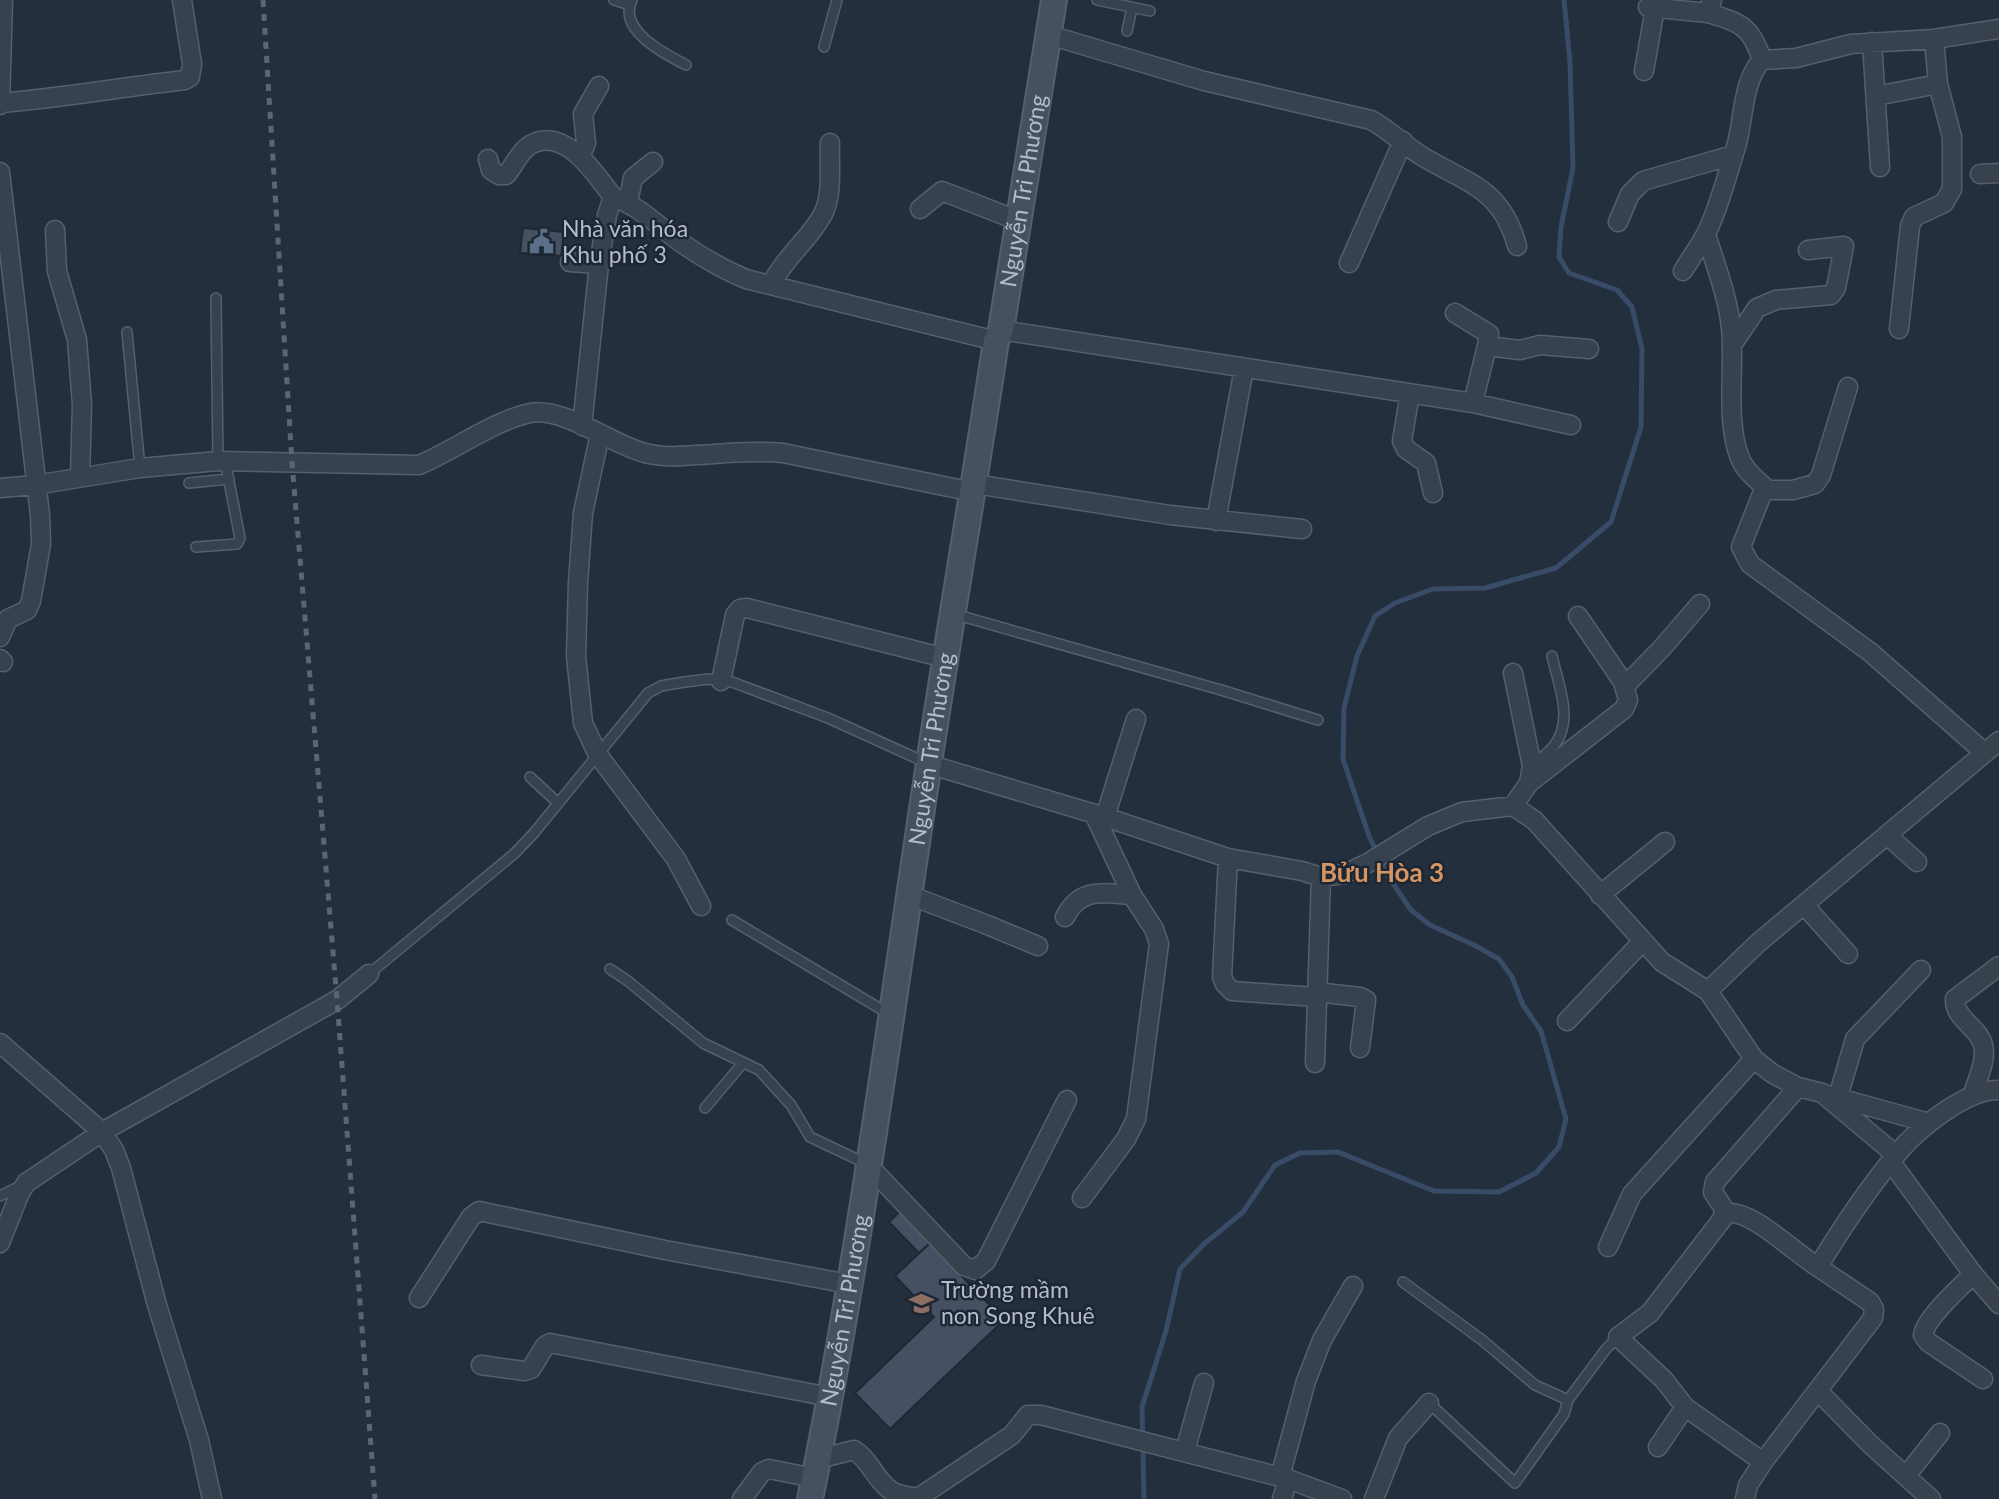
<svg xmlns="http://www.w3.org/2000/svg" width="1999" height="1499" viewBox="0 0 1999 1499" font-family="Lato,sans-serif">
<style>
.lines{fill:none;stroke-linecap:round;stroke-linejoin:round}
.stream{stroke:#394c67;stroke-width:5}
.building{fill:#455162;stroke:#1f2835;stroke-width:2}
.lane-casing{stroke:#565f6c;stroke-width:12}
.street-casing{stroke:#565f6c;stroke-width:21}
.secondary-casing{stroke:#565f6c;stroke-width:28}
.lane{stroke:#38414e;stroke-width:9}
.street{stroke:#38414e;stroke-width:18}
.secondary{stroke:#465061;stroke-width:24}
.rail{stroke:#5a6575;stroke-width:5;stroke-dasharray:7 7;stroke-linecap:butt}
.labels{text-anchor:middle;stroke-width:5;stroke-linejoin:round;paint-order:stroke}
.street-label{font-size:23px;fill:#b4bcc9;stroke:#1d2633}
.poi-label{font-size:23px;fill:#b4bcc9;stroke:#1d2633;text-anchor:start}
.quarter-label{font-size:26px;font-weight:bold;fill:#d59563;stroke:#1d2633}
</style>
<rect width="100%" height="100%" fill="#242f3e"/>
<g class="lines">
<path class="stream" d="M1144 1499 1142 1407 1166 1331 1180 1269 1204 1244 1243 1212 1275 1165 1300 1153 1338 1152 1434 1191 1499 1192 1536 1173 1559 1147 1566 1119 1541 1031 1523 1005 1512 977 1499 959 1474 945 1430 925 1411 910 1388 876 1369 836 1343 759 1344 708 1357 656 1375 616 1395 603 1433 589 1485 588 1556 568 1611 522 1641 427 1642 349 1632 307 1617 290 1569 273 1559 257 1561 227 1573 168 1570 62 1564 0"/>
</g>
<path class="building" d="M523 228 564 232 561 256 520 253Z
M901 1210 930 1243 919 1253 889 1222Z
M930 1243 1004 1320 890 1429 855 1393 934 1317 895 1276Z"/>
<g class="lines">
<defs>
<path id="lane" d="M614 0 630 5
M632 0C617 30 665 54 686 65
M1097 0 1150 11
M1127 31 1132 8
M824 47 837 0
M216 298 218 461
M127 332 140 468
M189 483 229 479
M196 547 237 544 240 538 225 461
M954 614 1221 690 1318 720
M1532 766C1539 760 1547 754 1553 747 1575 721 1558 684 1552 656
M530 777 558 803
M732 920 889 1014
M610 969 628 981 703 1043 759 1070 791 1105 810 1137 867 1164
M369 974 514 854 534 833 648 693 661 686 684 682 709 679 732 682 828 718 927 763
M705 1108 743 1063
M0 1196 22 1185
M1403 1282 1482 1340 1535 1385 1568 1400 1606 1349 1618 1337
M1429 1403 1515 1483 1564 1414 1568 1400"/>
<path id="street" d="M1712 0 1708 13C1741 23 1751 26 1762 60
M1648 7 1708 13
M1049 35 1204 81 1371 120C1391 131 1406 147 1425 158 1470 184 1502 190 1517 246
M1872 42 1880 167
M1644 71 1655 8
M1876 96 1938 84
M0 103C62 98 123 87 185 80L190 77 192 64 182 0
M0 105 3 0
M580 157 586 143 583 114 599 86
M488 159 491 170 499 175H506C514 166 519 152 530 145 565 125 596 175 613 197L607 215 599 264 582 426
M0 172 40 515 41 544 31 601 27 610 8 619 0 637
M1980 174 1999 173
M613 197C640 206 660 228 683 244 702 257 724 270 746 279L996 341
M628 202 633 178 653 162
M920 209 942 191 1019 221
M1618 222 1630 194 1643 181 1733 155
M55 230 57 271 77 340 82 405 80 477
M1706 234C1715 264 1728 297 1731 328 1735 368 1725 421 1740 458 1745 471 1758 481 1768 490
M570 262 599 264
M1349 263 1403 141
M1683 271C1690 259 1699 247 1706 234 1719 208 1727 175 1736 147 1744 120 1742 81 1762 60L1796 58 1851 44 1934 39 1999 29
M771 285C784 258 809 240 823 214 833 195 829 164 830 143
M1455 313 1489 334 1487 346
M1899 329 1910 226 1914 217 1944 203 1952 189V137L1938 84 1934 39
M1001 330 1473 403 1571 425
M1732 345 1757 308 1776 300 1831 295 1836 288 1844 246 1808 250
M1848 387 1821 475 1815 484 1793 490H1768L1762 494 1741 547 1750 564 1870 652 1985 753
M1410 393 1402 441 1406 449 1426 463 1433 493
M1473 403 1487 346 1520 350 1540 345 1589 349
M600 434 583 513 578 583 576 656 583 723 598 755 676 859 701 906
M975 484 1170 515 1302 529
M0 488 35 485 140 468 218 461 419 465C455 450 493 421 530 413 565 407 610 444 645 453 668 459 690 455 714 454 737 452 759 451 783 453L973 492
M1216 521 1244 368
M0 659 3 662
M721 681 735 615 740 609 747 608 945 658
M1625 686 1662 648 1700 604
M928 764 1105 817 1228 858 1302 871 1321 877 1344 874 1368 863 1428 826 1462 812 1513 806 1534 820 1662 962 1708 991 1754 1059 1773 1074 1798 1087 1822 1093 1896 1155
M1529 783 1624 709 1628 700 1623 682 1578 616
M1513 806 1529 783 1532 766 1513 673
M1105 817 1136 719
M1887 835 1917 862
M1228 858 1222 977 1225 984 1232 991 1316 997
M909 895 985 924 1038 946
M1600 895 1665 842
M1804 905 1848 954
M1065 917C1080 887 1103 893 1132 895
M1708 991 1758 943 1999 741
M1316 992 1360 997 1366 1000 1360 1048
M1567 1021 1643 941
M0 1043 102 1132 114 1150 121 1168 157 1305 199 1440 212 1499
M1315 1063 1321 877
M1973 1094C1977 1080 1987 1060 1983 1045 1979 1027 1954 1019 1955 999L1999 966
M1828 1095 1929 1123
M1838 1097 1855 1039 1921 970
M1891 1162 1973 1274 1999 1304
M868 1165 964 1266 975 1270 986 1261 1067 1100
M1082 1198 1126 1139 1136 1119 1159 944 1154 929 1132 895 1094 814
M1724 1213C1751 1208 1793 1252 1818 1267
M0 1243 19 1195 26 1183 102 1132 337 1000 369 974
M1608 1247 1632 1194 1754 1059
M1973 1274C1960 1288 1926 1317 1923 1335L1928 1342 1983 1379
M419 1298 471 1217 479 1211 665 1250 849 1284
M481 1365 524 1371 531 1369 545 1346 550 1343 830 1397
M1818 1391 1870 1444 1931 1499
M1658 1447 1685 1407
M1185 1451 1204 1383
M818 1459 854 1450C870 1460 875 1479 890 1490 898 1496 909 1496 918 1498L1012 1435 1028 1415H1041L1288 1479 1342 1499
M1763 1462 1685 1407 1664 1380 1618 1337 1650 1313 1723 1218 1724 1209 1713 1192 1715 1182 1798 1087
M1906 1476 1940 1433
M1280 1477 1306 1381 1322 1340 1353 1286
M742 1499 762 1472 769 1469 814 1478
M1282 1499 1288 1479
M1374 1499 1398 1438 1429 1403
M1745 1499 1748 1485 1763 1462 1873 1318 1874 1309 1870 1302 1818 1267C1841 1229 1867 1190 1896 1155 1916 1130 1966 1089 1999 1090"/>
<g id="secondary">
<path id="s1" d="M810 1499C855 1280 885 1057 918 836 942 671 971 507 996 341L1001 330 1054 0"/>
</g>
</defs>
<use href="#lane" class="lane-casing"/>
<use href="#street" class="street-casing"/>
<use href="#secondary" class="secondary-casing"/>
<use href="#lane" class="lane"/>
<use href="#street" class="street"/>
<use href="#secondary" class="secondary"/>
<path class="rail" d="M263 0 292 463 337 1000 375 1499"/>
</g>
<defs>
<symbol id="civic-bare" viewBox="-9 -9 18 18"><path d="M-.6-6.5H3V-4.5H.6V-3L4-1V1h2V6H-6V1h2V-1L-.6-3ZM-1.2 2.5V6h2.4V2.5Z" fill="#5c6f8a" stroke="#1d2633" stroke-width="2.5" paint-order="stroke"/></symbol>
<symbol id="school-bare" viewBox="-9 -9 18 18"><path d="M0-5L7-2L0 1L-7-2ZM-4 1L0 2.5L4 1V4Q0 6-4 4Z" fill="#8d6e63" stroke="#1d2633" stroke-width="2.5" paint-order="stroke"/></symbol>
</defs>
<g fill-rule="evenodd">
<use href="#civic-bare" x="524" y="224" width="35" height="35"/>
<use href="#school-bare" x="904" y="1286" width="35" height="35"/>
</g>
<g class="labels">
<g class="street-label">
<text dy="8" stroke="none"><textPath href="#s1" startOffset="1326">Nguyễn Tri Phương</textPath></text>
<text dy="8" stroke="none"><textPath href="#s1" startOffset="760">Nguyễn Tri Phương</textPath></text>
<text dy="8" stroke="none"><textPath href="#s1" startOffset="192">Nguyễn Tri Phương</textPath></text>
</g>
<g class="poi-label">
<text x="562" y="237">Nhà văn hóa<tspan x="562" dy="26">Khu phố 3</tspan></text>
<text x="941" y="1298">Trường mầm<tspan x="941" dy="26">non Song Khuê</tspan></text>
</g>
<g class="quarter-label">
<text x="1382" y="882">Bửu Hòa 3</text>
</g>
</g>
</svg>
